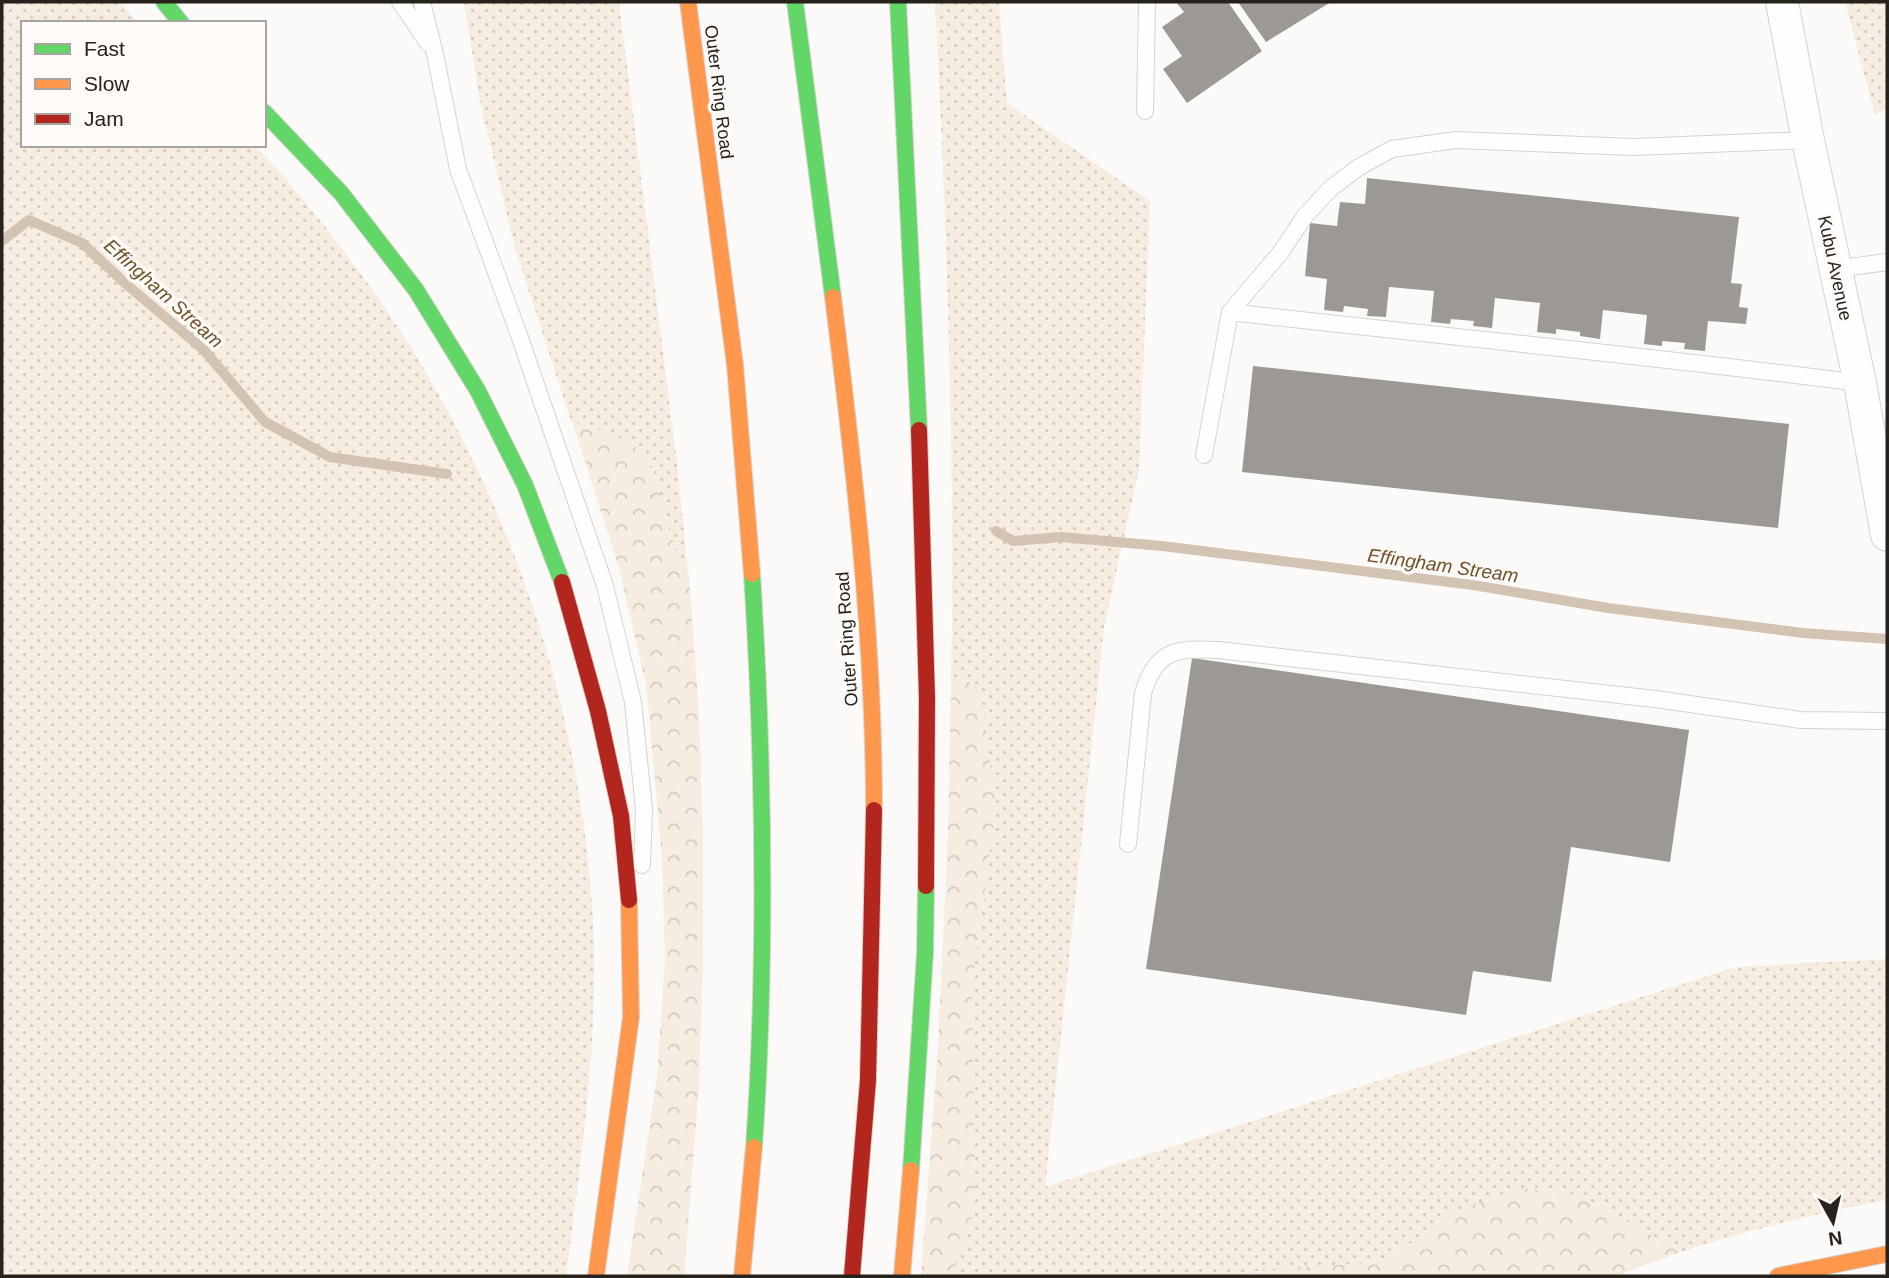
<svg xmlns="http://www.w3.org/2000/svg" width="1889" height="1278" viewBox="0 0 1889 1278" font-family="Helvetica,sans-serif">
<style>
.grass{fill:url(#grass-dots)}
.forest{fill:url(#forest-crowns)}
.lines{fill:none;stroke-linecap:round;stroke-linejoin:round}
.stream{stroke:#d3c3b3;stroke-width:10}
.building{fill:#9c9893}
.lane-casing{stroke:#d6d2ce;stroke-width:18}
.street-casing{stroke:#d6d2ce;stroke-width:34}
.fast-casing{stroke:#d6d2ce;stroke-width:18}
.slow-casing{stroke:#d6d2ce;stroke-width:18}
.jam-casing{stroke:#d6d2ce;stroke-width:18}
.lane{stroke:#fffefe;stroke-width:16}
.street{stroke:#fffefe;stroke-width:32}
.fast{stroke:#63d668;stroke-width:16}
.slow{stroke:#ff974d;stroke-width:16}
.jam{stroke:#b3261e;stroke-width:16}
.labels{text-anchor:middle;stroke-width:7;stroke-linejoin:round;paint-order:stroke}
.street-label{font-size:18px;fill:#27221c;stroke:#fdfaf7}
.water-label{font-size:19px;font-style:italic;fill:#715028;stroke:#fdfaf7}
</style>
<defs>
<pattern id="grass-dots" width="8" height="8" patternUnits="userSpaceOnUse" patternTransform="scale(1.75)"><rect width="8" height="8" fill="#f6ece0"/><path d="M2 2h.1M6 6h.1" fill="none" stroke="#d3cac0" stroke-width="1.8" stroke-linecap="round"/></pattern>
<pattern id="forest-crowns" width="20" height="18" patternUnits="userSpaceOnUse" patternTransform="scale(1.75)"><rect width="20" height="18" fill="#f6ece0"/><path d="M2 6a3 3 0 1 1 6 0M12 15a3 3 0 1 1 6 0" fill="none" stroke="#d3cac0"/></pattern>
</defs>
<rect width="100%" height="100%" fill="#fcfaf8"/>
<path class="grass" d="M2 2H120L138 23H23V145H254C289 179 319 219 349 258 494 449 580 682 593 922 599 1041 581 1159 566 1276H2Z
M464 2H619L677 464 690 589 635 446 611 434 571 421 515 248 480 102Z
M935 2H999L1007 103 1150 201 1139 469 1104 628 1045 1187 1736 967 1887 959V1200C1817 1213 1749 1230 1681 1252L1580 1195 1451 1213 1394 1256 1367 1263 1264 1269 1241 1276H950L965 1243 975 1204 972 983 996 808 966 680 951 682C955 455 947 228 935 2Z
M1845 2H1887V108L1875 115Z"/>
<path class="forest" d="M572 421 611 434 635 446 653 468 669 530 690 589 699 713 703 837V962L699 1087 684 1276H627L657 1076 665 960 662 857 646 684 619 568Z
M966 680 976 687 982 700 996 808 972 983 975 1204 965 1243 950 1276H921L938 1047 948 832 951 682Z
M1520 1188 1580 1195 1681 1252 1615 1276H1241L1264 1269 1367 1263 1394 1256 1450 1213Z"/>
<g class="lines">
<path class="stream" d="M2 241 29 220 82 243 127 285 204 350 265 422 330 457 447 474
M996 531 1013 541 1061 537 1162 546 1473 585 1608 608 1803 633 1887 639"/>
</g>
<path class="building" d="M1176 2H1228L1262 51 1187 103 1163 69 1182 56 1162 27 1184 12Z
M1238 2H1331L1266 42Z
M1367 178 1739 217 1731 283 1742 284 1739 307 1748 308 1746 324 1708 321 1705 351 1684 349 1685 343 1662 341V346L1644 344 1647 315 1603 310 1600 339 1580 336V332L1556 329V334L1537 332 1540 303 1495 298 1492 328 1473 326 1474 321 1451 319 1450 324 1431 322 1434 291 1389 287 1386 317 1367 316 1368 309 1344 306 1343 312 1324 310 1327 279 1305 276 1310 223 1337 226 1340 202 1365 204Z
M1253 366 1789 424 1778 528 1242 472Z
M1192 658 1689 730 1670 862 1571 847 1551 982 1473 971 1466 1015 1146 969Z"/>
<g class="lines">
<defs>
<path id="lane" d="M400 2 428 43
M422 2 435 54 458 169 518 332 605 586 633 702 644 809 642 865
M1145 111 1147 2
M1835 269 1887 262
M1230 312C1440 336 1650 356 1860 383
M1204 455 1230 312 1281 252 1305 216 1331 188 1359 167 1392 149 1456 140 1634 147 1808 140
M1128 844 1143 693C1157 649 1176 648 1218 650L1655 699 1801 720 1887 721"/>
<path id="street" d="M1782 2 1808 140 1860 383 1887 535"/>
<path id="fast" d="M164 2 181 23
M795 2 833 297
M898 2 919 430
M264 112 341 193 416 290 478 391 525 485 562 582
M752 574C764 765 767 957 754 1147
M911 1170 925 953 926 886"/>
<path id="slow" d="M688 2 735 365 752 574
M833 297C854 467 874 638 874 810
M596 1276 631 1017 629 900
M742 1276 754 1147
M902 1276 911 1170
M1778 1276 1887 1254"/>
<path id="jam" d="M919 430 927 698 926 886
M562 582 598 711 621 816 629 900
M852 1276 868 1080 874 810"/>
</defs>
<use href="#lane" class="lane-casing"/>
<use href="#street" class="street-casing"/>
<use href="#fast" class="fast-casing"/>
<use href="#slow" class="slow-casing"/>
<use href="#jam" class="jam-casing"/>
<use href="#lane" class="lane"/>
<use href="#street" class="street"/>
<use href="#fast" class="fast"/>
<use href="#slow" class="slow"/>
<use href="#jam" class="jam"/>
</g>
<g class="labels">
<g class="street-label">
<text transform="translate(719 92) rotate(83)" y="6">Outer Ring Road</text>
<text transform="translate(1835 268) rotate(78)" y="6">Kubu Avenue</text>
<text transform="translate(847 639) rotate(-94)" y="6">Outer Ring Road</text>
</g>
<g class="water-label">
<text transform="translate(164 293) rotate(42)" y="7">Effingham Stream</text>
<text transform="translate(1443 565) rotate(8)" y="7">Effingham Stream</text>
</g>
</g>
<rect width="1889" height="1278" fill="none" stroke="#27221c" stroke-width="7"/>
<rect x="21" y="21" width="245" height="126" fill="#fdfaf7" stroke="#a7a49f" stroke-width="2"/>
<rect x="35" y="44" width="35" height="10" fill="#63d668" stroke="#a7a49f" stroke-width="2"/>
<text x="84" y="56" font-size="21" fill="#27221c">Fast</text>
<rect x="35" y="79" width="35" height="10" fill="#ff974d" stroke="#a7a49f" stroke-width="2"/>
<text x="84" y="91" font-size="21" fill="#27221c">Slow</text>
<rect x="35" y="114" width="35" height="10" fill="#b3261e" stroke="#a7a49f" stroke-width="2"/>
<text x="84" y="126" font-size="21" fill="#27221c">Jam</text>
<g transform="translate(1833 1222) rotate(172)" stroke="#fdfaf7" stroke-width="5" paint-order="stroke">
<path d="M0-5L12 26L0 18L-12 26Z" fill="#27221c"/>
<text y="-10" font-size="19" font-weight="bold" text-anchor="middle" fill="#27221c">N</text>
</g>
</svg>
